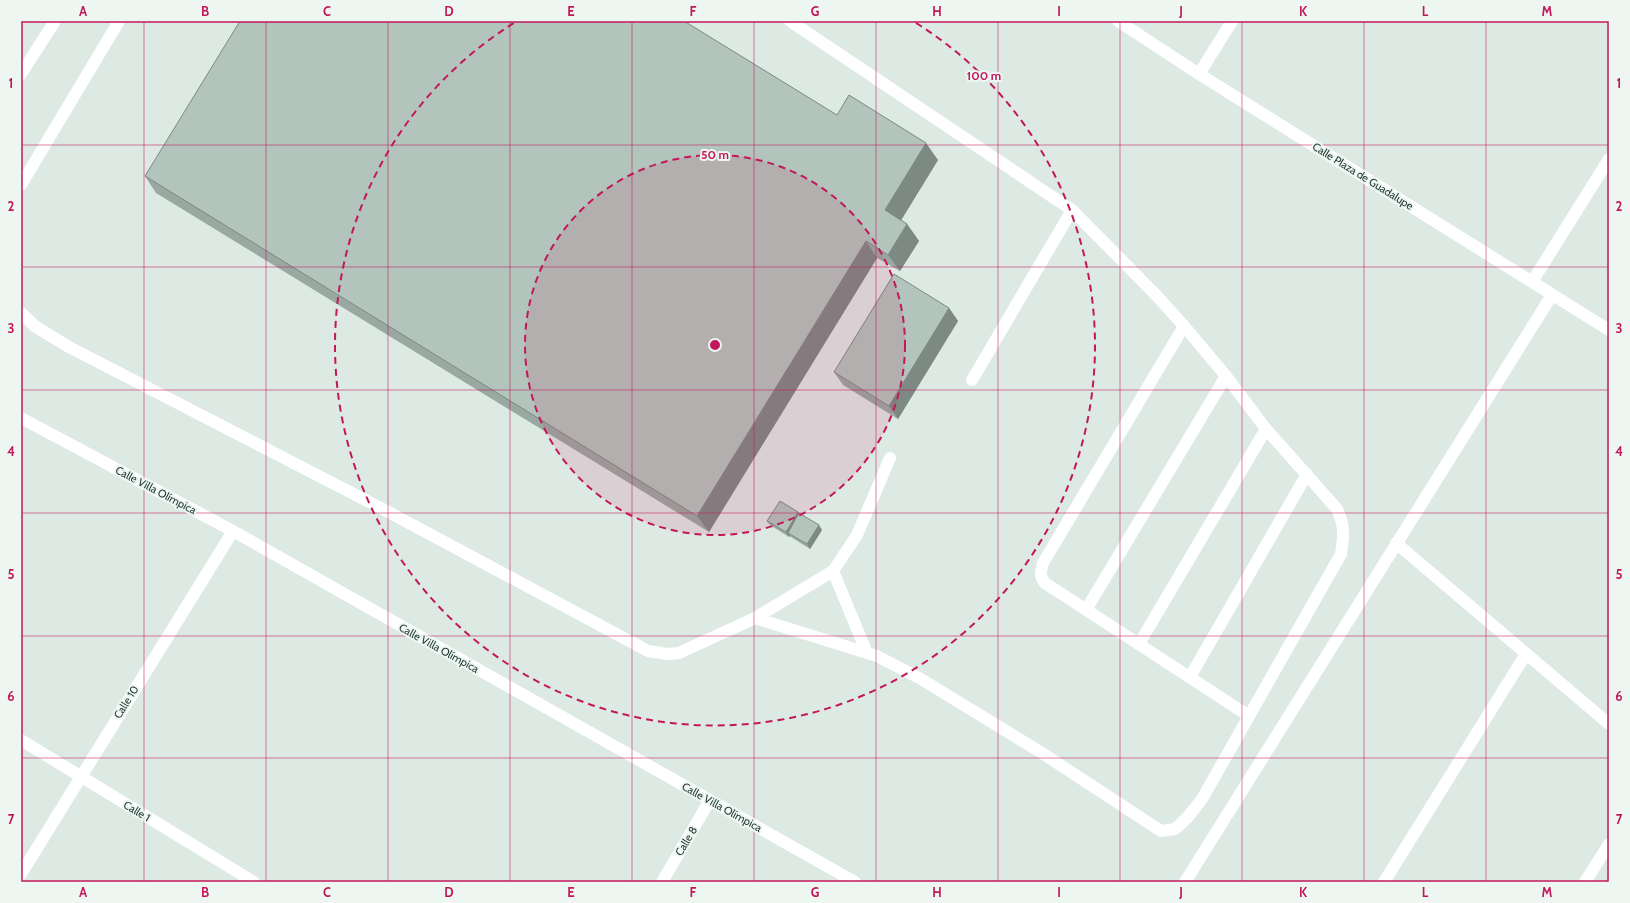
<svg xmlns="http://www.w3.org/2000/svg" width="1630" height="903" viewBox="0 0 1630 903" font-family="Cabin,sans-serif">
<style>
.lines{fill:none;stroke-linecap:round;stroke-linejoin:round}
.minor{stroke:#fff;stroke-width:12}
.wall{fill:#99a9a1}
.shaded-wall{fill:#7d8983}
.building{fill:#b2c4bb;stroke:#7d8983}
.grid{fill:none;stroke:#c2185b;stroke-width:1;stroke-opacity:0.55}
.ring{fill:none;stroke:#c2185b;stroke-width:2;stroke-dasharray:7 5}
.labels{text-anchor:middle;stroke-width:4;stroke-linejoin:round;paint-order:stroke}
.street-label{font-size:11px;fill:#1f382f;stroke:#edf6f1}
.centre{fill:#c2185b;stroke:#edf6f1;stroke-width:2}
.ring-label{font-size:12px;text-anchor:middle;font-weight:bold;fill:#c2185b;stroke:#edf6f1;stroke-width:4;stroke-linejoin:round;paint-order:stroke}
.neatline{fill:none;stroke:#c2185b;stroke-width:1.5}
.grid-label{font-size:13px;text-anchor:middle;font-weight:bold;fill:#c2185b}
</style>
<rect width="100%" height="100%" fill="#dde9e3"/>
<g class="lines">
<path class="minor" d="M1118 21 1199 74 1609 330
M21 74 55 21
M1199 74 1232 21
M21 185 119 21
M1532 282 1609 159
M21 313 36 327 69 347 379 507 648 651 668 654 679 653 755 618 833 571 857 535 890 458
M1184 326 1043 563C1041 571 1039 576 1045 583L1249 716
M972 380 1072 210
M21 418 233 531 855 882
M1396 543 1609 724
M833 571 867 653
M1086 610 1226 376
M755 618 877 656 921 679 1042 753 1161 831 1175 829 1187 818 1202 799 1341 554C1344 534 1345 527 1337 509L1266 429 1226 376 1184 326 1156 295 1072 210 790 21
M1139 644 1266 429
M1190 677 1307 474
M21 740 254 882
M21 874 233 531
M662 882 710 800
M1185 882 1552 295
M1384 882 1526 654
M1585 882 1609 844"/>
</g>
<path class="wall" d="M837 115 938 160 901 220 907 224 919 241 900 271 877 258 709 532 156 193 145 176Z
M949 308 958 321 898 419 843 385 834 372Z
M799 514 822 530 810 549 791 537 790 536 789 537 770 525 767 521Z"/>
<path class="shaded-wall" d="M926 143 938 160 897 227 885 210Z
M907 224 919 241 900 271 888 255Z
M866 241 877 258 709 532 697 516Z
M949 308 958 321 898 419 889 406Z
M798 512 801 517 788 533 790 536 789 537 786 532Z
M819 525 822 530 810 549 807 544Z"/>
<path class="building" d="M240 21H684L837 115 849 95 926 143 885 210 907 224 888 255 866 241 697 516 145 176Z
M894 274 949 308 889 406 834 372Z
M780 501 798 512 786 532 767 521Z
M799 513 819 525 807 544 788 533Z"/>
<path class="grid" d="M144 21V882M266 21V882M388 21V882M510 21V882M632 21V882M754 21V882M876 21V882M998 21V882M1120 21V882M1242 21V882M1364 21V882M1486 21V882M21 145H1609M21 267H1609M21 390H1609M21 513H1609M21 636H1609M21 758H1609"/>
<circle cx="715" cy="345" r="190" fill="#c2185b" fill-opacity=".12"/>
<g class="ring">
<circle cx="715" cy="345" r="190"/>
<path d="M916 23A380 380 0 1 1 514 23"/>
</g>
<g class="labels">
<g class="street-label">
<text transform="translate(1363 176) rotate(32)" y="4">Calle Plaza de Guadalupe</text>
<text transform="translate(156 490) rotate(28)" y="4">Calle Villa Olímpica</text>
<text transform="translate(439 648) rotate(29)" y="4">Calle Villa Olímpica</text>
<text transform="translate(126 702) rotate(-58)" y="4">Calle 10</text>
<text transform="translate(722 807) rotate(29)" y="4">Calle Villa Olímpica</text>
<text transform="translate(137 811) rotate(31)" y="4">Calle 1</text>
<text transform="translate(686 841) rotate(-59)" y="4">Calle 8</text>
</g>
</g>
<circle cx="715" cy="345" r="6" class="centre"/>
<g class="ring-label">
<text x="984" y="80">100 m</text>
<text x="715" y="159">50 m</text>
</g>
<rect width="1630" height="903" fill="none" stroke="#edf6f1" stroke-width="44"/>
<rect x="22" y="22" width="1586" height="859" class="neatline"/>
<g class="grid-label">
<text x="83" y="16">A</text>
<text x="205" y="16">B</text>
<text x="327" y="16">C</text>
<text x="449" y="16">D</text>
<text x="571" y="16">E</text>
<text x="693" y="16">F</text>
<text x="815" y="16">G</text>
<text x="937" y="16">H</text>
<text x="1059" y="16">I</text>
<text x="1181" y="16">J</text>
<text x="1303" y="16">K</text>
<text x="1425" y="16">L</text>
<text x="1547" y="16">M</text>
<text x="11" y="88">1</text>
<text x="1619" y="88">1</text>
<text x="11" y="211">2</text>
<text x="1619" y="211">2</text>
<text x="11" y="333">3</text>
<text x="1619" y="333">3</text>
<text x="11" y="456">4</text>
<text x="1619" y="456">4</text>
<text x="11" y="579">5</text>
<text x="1619" y="579">5</text>
<text x="11" y="701">6</text>
<text x="1619" y="701">6</text>
<text x="11" y="824">7</text>
<text x="1619" y="824">7</text>
<text x="83" y="897">A</text>
<text x="205" y="897">B</text>
<text x="327" y="897">C</text>
<text x="449" y="897">D</text>
<text x="571" y="897">E</text>
<text x="693" y="897">F</text>
<text x="815" y="897">G</text>
<text x="937" y="897">H</text>
<text x="1059" y="897">I</text>
<text x="1181" y="897">J</text>
<text x="1303" y="897">K</text>
<text x="1425" y="897">L</text>
<text x="1547" y="897">M</text>
</g>
</svg>
